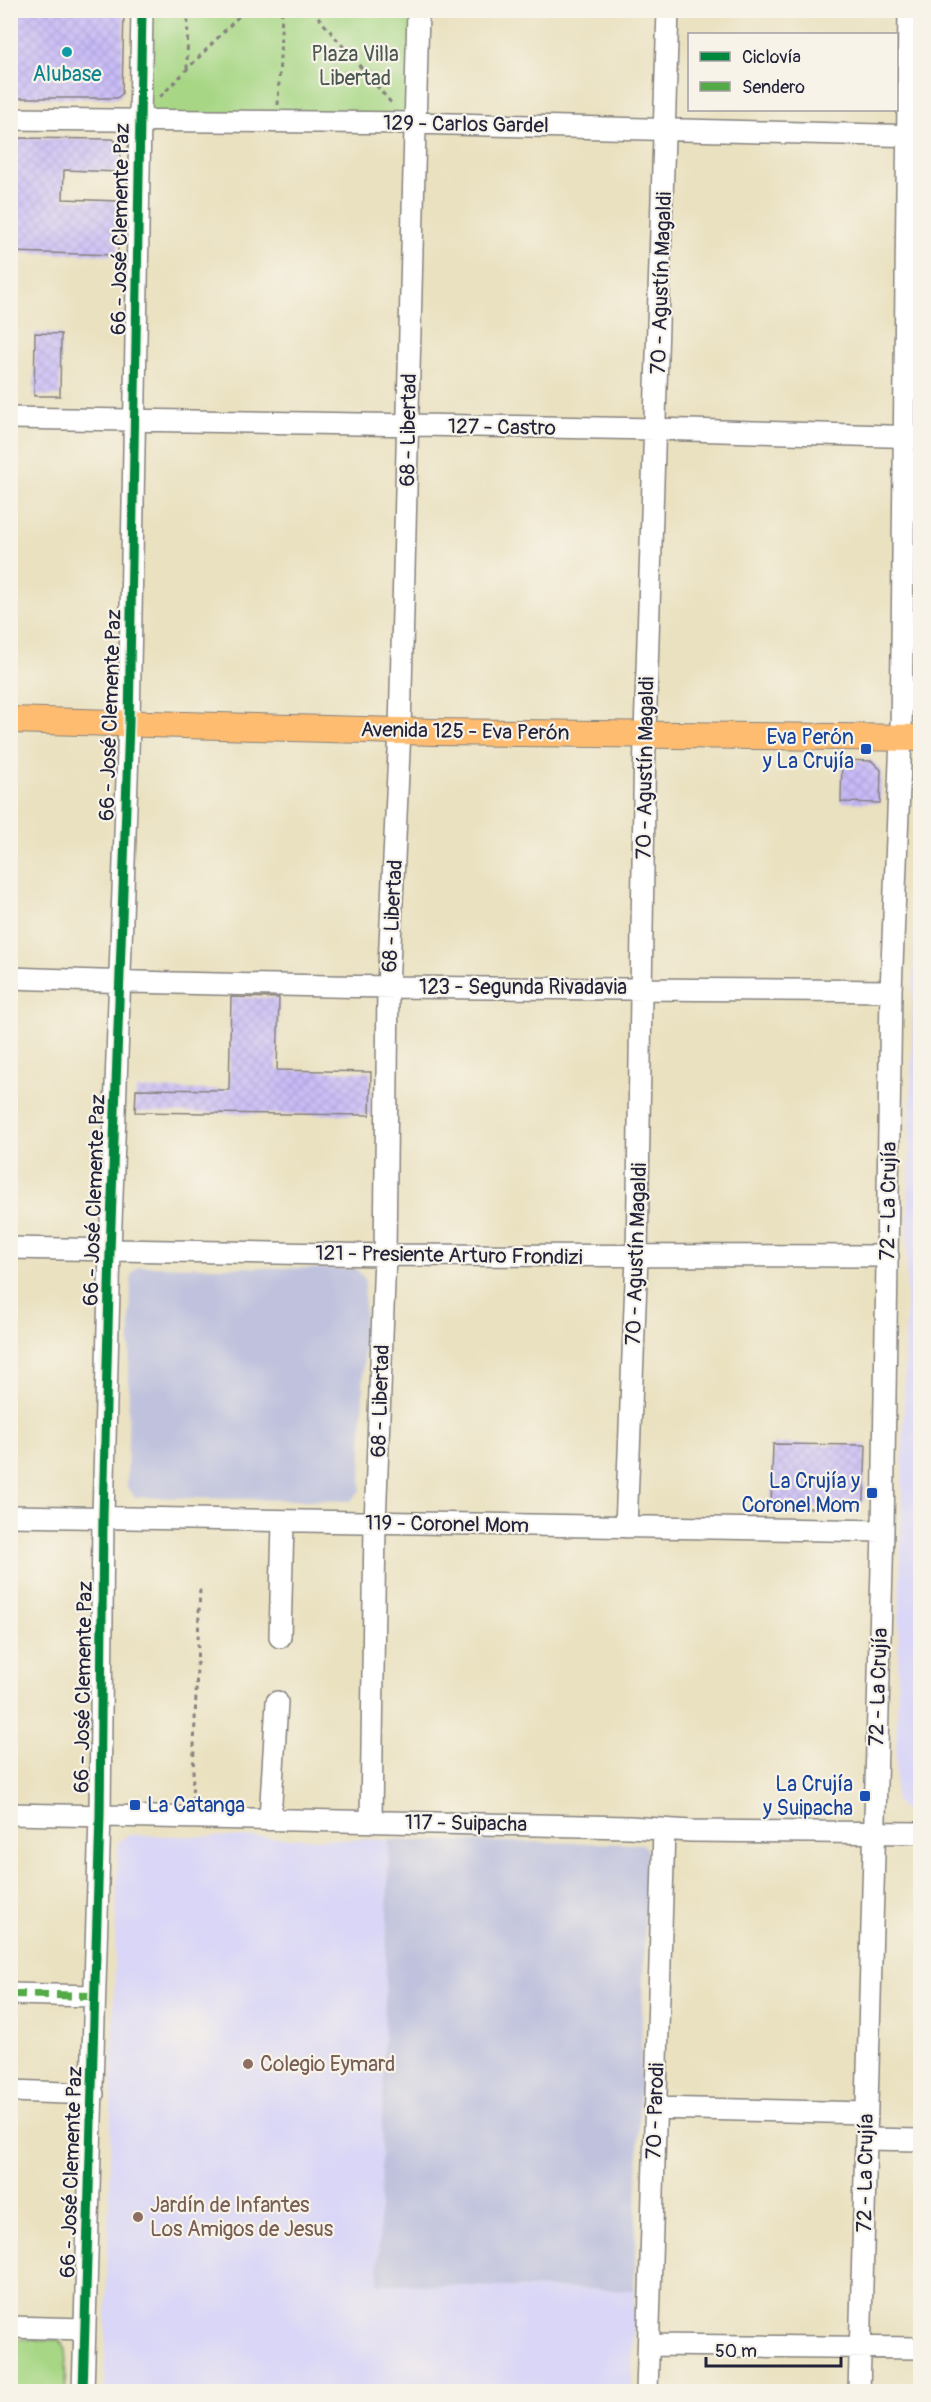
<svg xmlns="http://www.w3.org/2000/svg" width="931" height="2402" viewBox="0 0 931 2402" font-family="Pangolin,sans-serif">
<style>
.built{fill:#d9d6f7}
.industrial{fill:#c0c2dd}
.green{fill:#a7d785;stroke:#647c60;stroke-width:1.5}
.building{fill:url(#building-cross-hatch)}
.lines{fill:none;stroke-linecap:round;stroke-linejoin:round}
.minor-casing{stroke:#86827e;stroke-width:24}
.major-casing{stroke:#86827e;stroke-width:28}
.path{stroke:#86827e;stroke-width:3;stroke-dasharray:4.5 4.5;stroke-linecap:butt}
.minor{stroke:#fff;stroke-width:21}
.major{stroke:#fdbc70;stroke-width:26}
.quiet{stroke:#53aa46;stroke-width:8;stroke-dasharray:15 8;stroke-linecap:butt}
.cycleway-casing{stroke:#f7f3e8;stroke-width:13}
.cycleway{stroke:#00873e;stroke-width:9}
.culture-dot{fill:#0f9aa8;stroke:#f7f3e8;stroke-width:2}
.transit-dot{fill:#1a4fb4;stroke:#f7f3e8;stroke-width:2}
.education-dot{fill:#8d6e63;stroke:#f7f3e8;stroke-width:2}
.labels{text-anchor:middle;stroke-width:4.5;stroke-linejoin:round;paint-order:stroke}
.park-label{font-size:21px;fill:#4a5851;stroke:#f7f3e8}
.culture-label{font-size:21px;fill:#0d838f;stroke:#f7f3e8}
.street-label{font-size:21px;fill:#22223b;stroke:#f7f3e8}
.transit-label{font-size:21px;fill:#164399;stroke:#f7f3e8;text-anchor:end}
.education-label{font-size:21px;fill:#785e54;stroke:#f7f3e8;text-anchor:start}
</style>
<defs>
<pattern id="building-cross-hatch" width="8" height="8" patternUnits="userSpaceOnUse" patternTransform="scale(1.5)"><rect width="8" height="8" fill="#c7baf7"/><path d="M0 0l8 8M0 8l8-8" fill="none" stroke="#aba0d5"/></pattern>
</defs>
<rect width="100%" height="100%" fill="#f7f3e8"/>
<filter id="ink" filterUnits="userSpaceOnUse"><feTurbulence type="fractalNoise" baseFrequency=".0167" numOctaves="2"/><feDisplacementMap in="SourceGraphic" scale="12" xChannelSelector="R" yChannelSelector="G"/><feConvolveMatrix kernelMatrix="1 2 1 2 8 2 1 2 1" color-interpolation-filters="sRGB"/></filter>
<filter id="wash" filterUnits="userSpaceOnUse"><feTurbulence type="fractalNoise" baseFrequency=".008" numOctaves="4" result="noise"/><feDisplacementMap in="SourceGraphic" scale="24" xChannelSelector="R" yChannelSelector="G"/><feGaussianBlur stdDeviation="1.35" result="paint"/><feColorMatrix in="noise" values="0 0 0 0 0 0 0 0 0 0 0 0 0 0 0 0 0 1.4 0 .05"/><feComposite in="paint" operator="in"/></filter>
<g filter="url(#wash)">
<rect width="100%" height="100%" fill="#eae1c0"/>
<path class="built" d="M920 768V1811H904L895 1801 918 771Z
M127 1835 389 1840 378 2284 634 2290 632 2391 104 2392 118 1843Z"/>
<path class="industrial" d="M139 1266 356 1269 365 1279 361 1490 350 1501 135 1497 127 1487 131 1275Z
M389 1840 641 1844 647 1850 634 2290 378 2284Z"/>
<path class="green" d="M142 11H418L414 123 140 120Z
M11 2339 58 2340 66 2348 65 2391H11Z"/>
<g id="blocks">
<path class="building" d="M10 10H124L122 94 117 98H10Z
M10 138 113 139 121 147 120 172 64 170 63 199 119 201 118 255 10 252Z
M35 333 61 334 60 396H34Z
M842 760 872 761 881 770 880 803 841 802Z
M231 997 279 998 277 1070 371 1072 370 1115 135 1112 136 1089 229 1090Z
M773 1444 866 1445 864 1500 855 1509 771 1507Z"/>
</g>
</g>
<g filter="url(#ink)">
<use href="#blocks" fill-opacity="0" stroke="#86827e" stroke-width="1.5"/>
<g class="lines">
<defs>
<path id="minor" d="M10 119 414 123 920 136
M10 418 656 429 920 437
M10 978C304 989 597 988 891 991
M10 1248 385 1255 888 1256
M10 1516 883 1531
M626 1527 637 1257 645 734 668 10
M280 1637 283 1522
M10 1814 629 1827 691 1831 920 1833
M270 1819 277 1702
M371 1821 375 1524 385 1255 388 987 400 730 418 10
M10 1994 94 1996
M10 2091 93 2094
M655 2108 866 2113
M867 2139 920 2140
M10 2327 84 2329
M649 2345 920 2348
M83 2392 100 1815 103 1517 110 1251 129 723 142 10
M647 2392 664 1830
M859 2392 883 1531 891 991 901 737 909 10"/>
<path id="major" d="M10 720 435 732 920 738"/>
</defs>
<use href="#minor" class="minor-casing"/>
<use href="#major" class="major-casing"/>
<path class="path" d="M312 10 393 105
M187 69 188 10
M160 97 245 10
M278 105 282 10
M192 1801 200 1587"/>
<use href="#minor" class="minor"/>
<use href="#major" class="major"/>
<path class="quiet" d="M10 1994 94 1996"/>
<defs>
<path id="cycleway" d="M83 2392 100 1815 103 1517 110 1251 129 723 142 10"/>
</defs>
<use href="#cycleway" class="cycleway-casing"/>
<use href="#cycleway" class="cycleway"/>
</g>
</g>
<circle class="culture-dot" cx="67" cy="52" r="6"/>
<g class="transit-dot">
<rect x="860" y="743" width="12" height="12" rx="3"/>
<rect x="866" y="1487" width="12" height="12" rx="3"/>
<rect x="859" y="1790" width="12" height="12" rx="3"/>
<rect x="129" y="1799" width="12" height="12" rx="3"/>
</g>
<g class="education-dot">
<circle cx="248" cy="2064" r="6"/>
<circle cx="138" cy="2217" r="6"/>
</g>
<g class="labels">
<g class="park-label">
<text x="355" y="61">Plaza Villa<tspan x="355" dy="24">Libertad</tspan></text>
</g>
<g class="culture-label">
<text x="67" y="81">Alubase</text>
</g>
<g class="street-label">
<text transform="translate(466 124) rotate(1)" y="7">129 - Carlos Gardel</text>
<text transform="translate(120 229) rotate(-89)" y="7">66 - José Clemente Paz</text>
<text transform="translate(661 283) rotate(-88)" y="7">70 - Agustín Magaldi</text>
<text transform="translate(502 427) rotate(1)" y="7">127 - Castro</text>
<text transform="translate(408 430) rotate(-89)" y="7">68 - Libertad</text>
<text transform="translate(110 715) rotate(-88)" y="7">66 - José Clemente Paz</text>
<text transform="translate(465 731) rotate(1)" y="7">Avenida 125 - Eva Perón</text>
<text transform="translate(645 768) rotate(-89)" y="7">70 - Agustín Magaldi</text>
<text transform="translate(392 916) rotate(-87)" y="7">68 - Libertad</text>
<text x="523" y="994">123 - Segunda Rivadavia</text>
<text transform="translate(94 1200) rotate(-88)" y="7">66 - José Clemente Paz</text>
<text transform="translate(888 1201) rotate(-89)" y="7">72 - La Crujía</text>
<text transform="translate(636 1254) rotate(-88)" y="7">70 - Agustín Magaldi</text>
<text transform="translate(449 1255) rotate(1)" y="7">121 - Presiente Arturo Frondizi</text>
<text transform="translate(380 1401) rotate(-88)" y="7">68 - Libertad</text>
<text transform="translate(447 1524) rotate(1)" y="7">119 - Coronel Mom</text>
<text transform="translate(83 1687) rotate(-89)" y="7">66 - José Clemente Paz</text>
<text transform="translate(878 1687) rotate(-88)" y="7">72 - La Crujía</text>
<text transform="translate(466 1823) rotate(1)" y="7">117 - Suipacha</text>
<text transform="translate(655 2111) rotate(-88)" y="7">70 - Parodi</text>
<text transform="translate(71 2172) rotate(-88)" y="7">66 - José Clemente Paz</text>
<text transform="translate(865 2173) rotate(-89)" y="7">72 - La Crujía</text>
</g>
<g class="transit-label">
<text x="854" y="744">Eva Perón<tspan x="854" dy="24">y La Crujía</tspan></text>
<text x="860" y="1488">La Crujía y<tspan x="860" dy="24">Coronel Mom</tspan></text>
<text x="853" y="1791">La Crujía<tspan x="853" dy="24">y Suipacha</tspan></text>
<text x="147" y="1812" text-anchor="start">La Catanga</text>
</g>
<g class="education-label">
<text x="260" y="2071">Colegio Eymard</text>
<text x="150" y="2212">Jardín de Infantes<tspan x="150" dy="24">Los Amigos de Jesus</tspan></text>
</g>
</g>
<rect width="931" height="2402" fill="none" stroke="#f7f3e8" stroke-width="36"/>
<rect x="688" y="33" width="210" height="78" fill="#f7f3e8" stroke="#a29fa3" stroke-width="1.5"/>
<rect x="700" y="52" width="30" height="9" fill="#00873e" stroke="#a29fa3" stroke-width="1.5"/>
<text x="742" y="63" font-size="18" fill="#22223b">Ciclovía</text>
<rect x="700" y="82" width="30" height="9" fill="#53aa46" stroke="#a29fa3" stroke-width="1.5"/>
<text x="742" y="93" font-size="18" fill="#22223b">Sendero</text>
<path d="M706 2357v9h135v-9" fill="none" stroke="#22223b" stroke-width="3"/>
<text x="715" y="2357" font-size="18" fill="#22223b" stroke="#f7f3e8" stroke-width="4.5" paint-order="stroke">50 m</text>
</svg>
